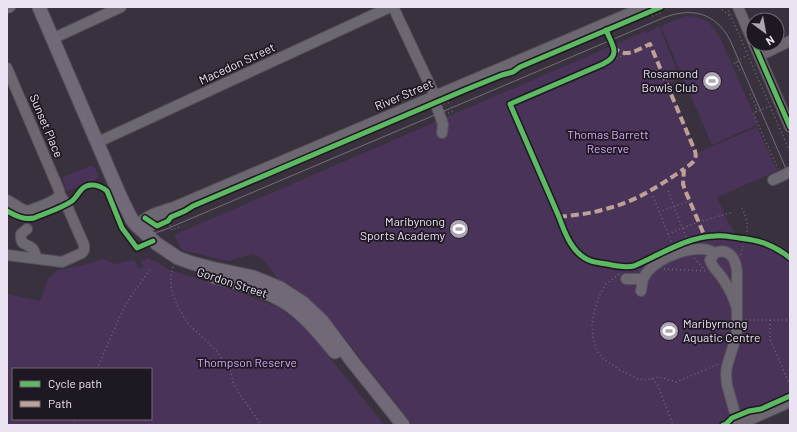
<svg xmlns="http://www.w3.org/2000/svg" width="797" height="432" viewBox="0 0 797 432" font-family="Barlow,sans-serif">
<style>
.green{fill:#4a3358;fill-rule:evenodd}
.lines{fill:none;stroke-linecap:round;stroke-linejoin:round}
.minor-casing{stroke:#55505a;stroke-width:12}
.major-casing{stroke:#55505a;stroke-width:15}
.path{stroke:#6f6973;stroke-width:1.5;stroke-dasharray:1 3;stroke-linecap:butt}
.minor{stroke:#6c6770;stroke-width:10}
.major{stroke:#716878;stroke-width:13}
.tram{stroke:#746e78;stroke-width:1}
.quiet{stroke:#bda197;stroke-width:4;stroke-dasharray:8 4;stroke-linecap:butt}
.cycleway-casing{stroke:#1e1822;stroke-width:8}
.cycleway{stroke:#5cba63;stroke-width:5}
.labels{text-anchor:middle;stroke-width:3.5;stroke-linejoin:round;paint-order:stroke}
.street-label{font-size:12px;fill:#ebe3f1;stroke:#1e1822}
.poi-label{font-size:12px;fill:#ebe3f1;stroke:#1e1822;text-anchor:end}
.park-label{font-size:12px;fill:#dba7fc;stroke:#1e1822}
</style>
<rect width="100%" height="100%" fill="#39323e"/>
<path class="green" d="M687 16C707 18 710 22 720 38L758 124 712 145 661 27 672 21Z
M659 26 680 78 668 83 697 153 757 127 777 171 717 197 729 224 741 242C759 244 776 250 790 262V393L717 425H413L344 337 317 306 294 288 278 279 264 260 253 254 228 261 182 250 174 235 646 31 647 33Z
M92 165 95 168 99 178 67 191 62 178Z
M148 258 152 261 154 260 169 270 237 291 281 309 308 331 366 402 384 425H7V294L40 301 48 279 58 270 84 265 103 259 115 264 134 260 139 269 144 266 140 262ZM13 369H151V419H13Z"/>
<g class="lines">
<defs>
<path id="minor" d="M738 7 753 42
M7 8 10 7
M395 11 435 96
M52 39 121 7
M754 44 790 127
M759 56 790 41
M7 68 59 190 60 195 67 206 84 245V250L82 253 62 262 7 255
M433 97 443 124 442 133
M96 143 388 8
M773 180 790 172
M7 200 22 209 26 211C35 209 56 201 60 195
M137 226C145 215 161 211 174 207L644 7
M27 229 21 234C20 247 26 242 33 249 35 252 36 256 37 259
M143 232 148 229 155 221 164 214
M626 279H643
M641 291C642 287 642 283 643 279 651 260 684 248 703 249 707 249 711 251 715 253
M737 309C734 298 729 288 723 279 719 272 712 268 710 260L715 253C729 247 736 259 737 272V329L736 337 727 366 726 374 727 385 734 410 740 425
M738 425 790 402"/>
<path id="major" d="M39 7 121 198 132 220 136 225 157 244 178 258 192 263 211 268 253 277 280 288 303 303 322 321 352 361 403 425
M214 277C240 283 267 290 289 305 307 318 321 335 335 352"/>
</defs>
<use href="#minor" class="minor-casing"/>
<use href="#major" class="major-casing"/>
<path class="path" d="M719 7 731 17
M727 7 790 152
M652 16 660 13 659 11 666 8V7
M609 61 633 52
M736 62 741 73
M734 64 747 55
M750 94 757 108 755 109 756 112 770 106
M444 104 450 102
M756 112 753 113 778 169
M448 113 454 111
M668 191 688 242
M653 196 673 246
M659 212 690 201
M179 217 168 221 172 230 182 226
M699 222 733 212
M668 234 698 222
M741 255C744 233 753 231 742 208
M694 258 705 270
M173 267 171 276V286L173 295 179 309 188 324 216 350 231 372 233 383 239 393 261 425
M664 269 705 271
M630 270 640 268
M619 274 606 284 599 296 594 312 592 325 593 337 596 349 602 358 620 370 638 379 645 380 659 377 676 382 719 364
M746 320H790
M770 320V339L790 385
M97 369 125 305 151 268
M652 379 658 386 673 425
M73 425 75 419"/>
<use href="#minor" class="minor"/>
<use href="#major" class="major"/>
<path class="tram" d="M37 7 127 218C135 234 148 236 164 230L663 18C691 7 715 12 730 40L790 178"/>
<path class="quiet" d="M613 46C624 60 637 50 650 44L695 151C698 161 691 164 684 169L683 184 685 190 705 237
M559 217C573 215 588 214 602 210 635 202 656 188 684 169"/>
<defs>
<path id="cycleway" d="M606 30C612 45 622 55 603 64L510 104 559 217C565 234 573 255 591 261 596 263 602 263 607 264 616 266 625 268 634 266 660 255 686 237 715 236 723 235 731 237 739 238 759 240 774 245 790 258
M754 44 790 127
M7 211C16 216 24 220 34 218 46 213 62 208 72 201 76 198 78 193 82 189 89 182 100 185 107 191L122 228 137 248 153 241
M145 218 157 226 168 221 171 217 185 211 193 206 465 90 502 75 513 72 520 67 661 7
M723 425 726 424 732 418 749 411 761 409 790 396"/>
</defs>
<use href="#cycleway" class="cycleway-casing"/>
<use href="#cycleway" class="cycleway"/>
</g>
<defs>
<symbol id="stadium-disc" viewBox="-11 -11 22 22"><circle r="9.5" fill="#ada5b2" stroke="#1e1822"/><path d="M0-5a6.5 5 0 1 0 0 10a6.5 5 0 1 0 0-10ZM-3.5-1.8h7v3.6h-7Z" fill="#fff"/></symbol>
</defs>
<g fill-rule="evenodd">
<use href="#stadium-disc" x="701" y="70" width="22" height="22"/>
<use href="#stadium-disc" x="448" y="218" width="22" height="22"/>
<use href="#stadium-disc" x="658" y="320" width="22" height="22"/>
</g>
<g class="labels">
<g class="street-label">
<text transform="translate(237 64) rotate(-25)" y="4">Macedon Street</text>
<text transform="translate(404 95) rotate(-23)" y="4">River Street</text>
<text transform="translate(46 126) rotate(67)" y="4">Sunset Place</text>
<text transform="translate(232 283) rotate(18)" y="4">Gordon Street</text>
</g>
<g class="poi-label">
<text x="698" y="78">Rosamond<tspan x="698" dy="14">Bowls Club</tspan></text>
<text x="445" y="226">Maribynong<tspan x="445" dy="14">Sports Academy</tspan></text>
<text x="683" y="328" text-anchor="start">Maribyrnong<tspan x="683" dy="14">Aquatic Centre</tspan></text>
</g>
<g class="park-label">
<text x="608" y="139">Thomas Barrett<tspan x="608" dy="14">Reserve</tspan></text>
<text x="247" y="367">Thompson Reserve</text>
</g>
</g>
<rect width="797" height="432" fill="none" stroke="#ebe3f1" stroke-width="16"/>
<rect x="12" y="368" width="140" height="52" fill="#1e1822" stroke="#706975"/>
<rect x="20" y="381" width="20" height="6" fill="#5cba63" stroke="#706975"/>
<text x="48" y="388" font-size="12" fill="#ebe3f1">Cycle path</text>
<rect x="20" y="401" width="20" height="6" fill="#bda197" stroke="#706975"/>
<text x="48" y="408" font-size="12" fill="#ebe3f1">Path</text>
<g transform="translate(765 32) rotate(148)"><circle r="19" fill="#1e1822" stroke="#706975"/>
<path d="M0-3L7 15L0 10L-7 15Z" fill="#ada5b2"/>
<text y="-6" font-size="11" font-weight="bold" text-anchor="middle" fill="#ebe3f1">N</text>
</g>
</svg>
